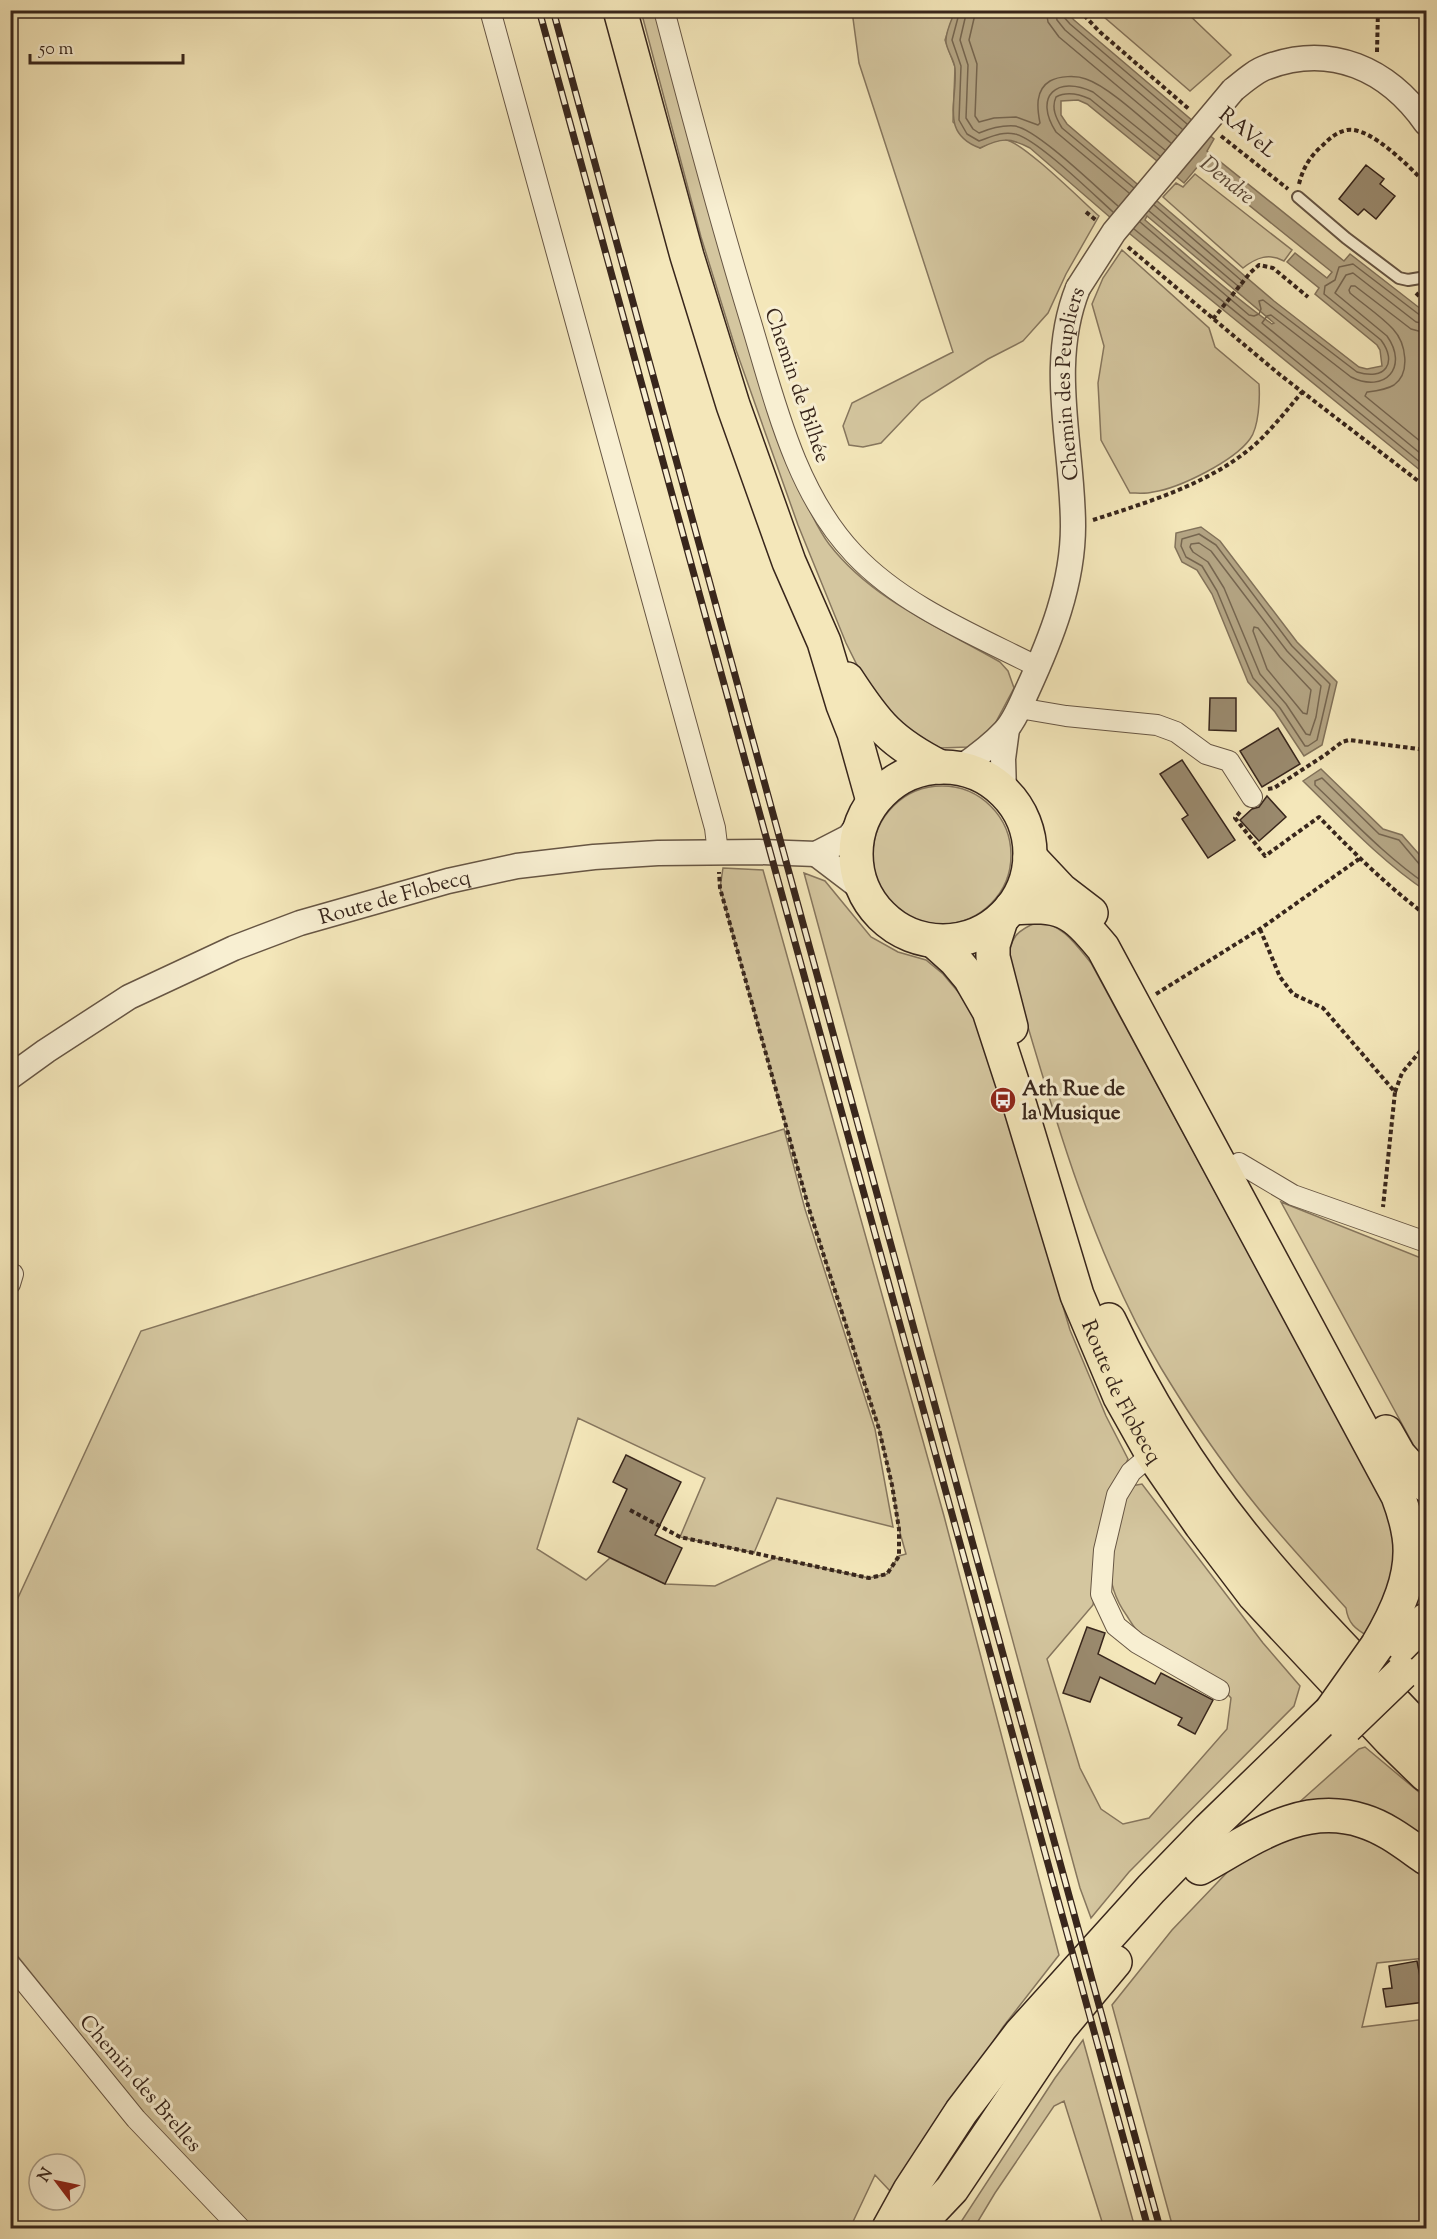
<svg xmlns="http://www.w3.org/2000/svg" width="1437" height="2239" viewBox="0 0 1437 2239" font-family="'Sorts Mill Goudy',serif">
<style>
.green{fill:#d4c69f;stroke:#86765e;stroke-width:1.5}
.water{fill:#b4a584;stroke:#82725a;stroke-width:1.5;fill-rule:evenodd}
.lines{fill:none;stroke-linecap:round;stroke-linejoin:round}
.shore{stroke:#766650;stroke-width:1.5}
.building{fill:#9a8a6e;stroke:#38261c;stroke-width:1.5}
.service-casing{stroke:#675644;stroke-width:14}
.minor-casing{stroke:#675644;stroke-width:22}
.tertiary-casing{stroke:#675644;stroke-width:27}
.trunk-casing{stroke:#38261c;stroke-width:36}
.path{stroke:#38261c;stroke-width:4;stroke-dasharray:4.5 3;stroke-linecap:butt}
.service{stroke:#f8efd2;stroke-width:10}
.minor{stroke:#f8efd2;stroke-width:20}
.tertiary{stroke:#f8efd2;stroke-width:24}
.trunk{stroke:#f4e7ba;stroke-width:33}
.rail-casing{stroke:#38261c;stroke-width:7}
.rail{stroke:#f8efd2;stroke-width:4.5;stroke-dasharray:14;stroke-linecap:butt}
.tertiary-bridge-casing{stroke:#675644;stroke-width:27;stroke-linecap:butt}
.trunk-bridge-casing{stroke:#38261c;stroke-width:36;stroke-linecap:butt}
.tertiary-bridge{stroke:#f8efd2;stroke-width:24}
.trunk-bridge{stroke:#f4e7ba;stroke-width:33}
.labels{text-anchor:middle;stroke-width:6;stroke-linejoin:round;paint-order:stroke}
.street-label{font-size:21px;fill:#38261c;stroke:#f8efd2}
.poi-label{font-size:21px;font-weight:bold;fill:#38261c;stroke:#f8efd2;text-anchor:start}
.water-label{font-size:22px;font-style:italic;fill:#5d4c3b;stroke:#f8efd2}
</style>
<rect width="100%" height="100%" fill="#f4e7ba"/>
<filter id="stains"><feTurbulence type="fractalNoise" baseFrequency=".00333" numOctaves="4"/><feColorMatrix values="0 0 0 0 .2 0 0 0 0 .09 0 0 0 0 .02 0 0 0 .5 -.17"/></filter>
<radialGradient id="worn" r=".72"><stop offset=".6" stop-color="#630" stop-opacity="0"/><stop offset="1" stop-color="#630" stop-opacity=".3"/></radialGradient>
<path class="green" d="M641 11H656L804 500C812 514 819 531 829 544 872 600 941 628 1000 662L1008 671 1014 688 990 733H985L979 740 968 747 940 748 930 746 900 726 859 669 846 643 798 525 736 350 701 237Z
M852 11H955L945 40 955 67 953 122 980 148C988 144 996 139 1006 140 1023 142 1083 202 1099 216L1066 274 1048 313 1023 341 988 359 921 401 881 443 863 447 849 445 843 426 852 403 953 352 859 63Z
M1097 11H1185L1231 55 1190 91Z
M1195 174 1292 250 1284 261C1269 253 1257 257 1243 268L1163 197 1176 183 1183 187Z
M1122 250 1209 328 1215 347 1259 384C1260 398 1259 427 1250 439 1234 461 1180 488 1153 492 1146 494 1137 493 1130 493L1101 440 1098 383 1104 346 1092 304 1103 278Z
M873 855a69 69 0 1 1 138 0a69 69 0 1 1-138 0Z
M723 868 763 870 944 1516 1059 1955 1003 2027 891 2192 875 2175 850 2228H240L146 2116 11 1948V1613L141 1331 784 1129 805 1209 875 1429 893 1527 777 1498 754 1553 680 1537 705 1478 578 1418 537 1549 586 1580 610 1558 665 1584 715 1586 775 1558 869 1578 887 1574 899 1556 906 1554 899 1529 892 1485 879 1429 809 1209 720 888Z
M804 873 825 881 871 937 898 952 926 960 943 974 965 1000 981 1031 1070 1330 1106 1416 1128 1459 1113 1492 1093 1605 1047 1659 1080 1768 1101 1809 1123 1824 1149 1818 1227 1729 1231 1698C1206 1667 1171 1658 1141 1634 1135 1630 1131 1622 1127 1616 1098 1576 1108 1527 1131 1486L1142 1484 1263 1643 1300 1686 1294 1706 1129 1872 1091 1918 1080 1888Z
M1038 922C1063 924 1076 945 1091 963L1386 1507 1400 1541 1399 1566 1368 1636C1355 1629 1348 1623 1346 1608 1305 1562 1262 1517 1226 1466 1203 1435 1181 1401 1161 1368 1089 1248 1048 1095 1009 962 1009 938 1017 930 1038 922Z
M1281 1202 1426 1260V1468Z
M1365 1747 1426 1798V1849L1286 1814 1359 1749Z
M1318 1827 1369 1836 1426 1873V1958L1377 1963 1362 2027 1426 2019V2228H1173L1112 2005 1172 1930 1237 1862 1260 1844Z
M1083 2040 1135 2228H1104L1064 2101 1054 2106 995 2193 974 2228H957L1055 2078Z"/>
<path class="water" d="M955 11H1066L1074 20 1214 139 1207 151 1344 261 1350 254 1426 313V475L1119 225 1030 148C1009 137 1001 138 980 148 939 133 958 100 955 68 954 59 947 51 946 42 945 33 952 19 955 11ZM1078 100 1087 104 1184 183 1199 165 1332 272 1327 278 1295 253 1287 262 1319 288 1315 294 1377 345 1380 350 1382 366 1367 369 1359 367 1274 301 1067 124 1061 115V101ZM1147 216 1274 323 1272 324C1228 293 1187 255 1145 220Z
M1201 527 1220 541 1297 642 1337 682 1322 745 1304 756 1275 712 1248 682 1212 594 1197 570 1182 562 1175 547 1176 533Z
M1321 769 1383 829 1402 835 1426 862V891C1381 861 1342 819 1303 781Z"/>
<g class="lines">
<path class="shore" d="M960 10 952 40 961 66 959 120 967 134 979 141C991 137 1002 131 1015 134 1036 138 1094 195 1113 212
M967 10 960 40 968 65 966 118 973 129 979 133C991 128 1002 125 1015 126 1037 129 1098 189 1118 206
M976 10 969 40 977 64 975 116 979 122 994 118 1016 117 1038 125 1040 123C1037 108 1035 90 1050 81 1059 76 1076 75 1086 79 1110 87 1150 126 1171 143
M1046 10 1048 22 1059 37 1177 136
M1055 10 1057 20 1065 30 1182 129
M1062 10 1063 16 1070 24 1187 124
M1134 188 1062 128C1056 118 1051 108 1056 97 1067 91 1079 94 1090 99L1160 156
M1129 193 1056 132C1033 96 1057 75 1093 92L1165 150
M1149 211 1238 286H1242V281L1154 205
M1140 222 1249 315 1254 316 1259 314 1261 309 1259 301 1263 300 1357 372C1385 381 1398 363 1381 340L1324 294 1325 286 1335 280 1339 267 1353 264 1421 316 1426 317
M1134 229 1426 467
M1426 324 1416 322 1353 273 1346 275 1335 293 1387 336C1409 367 1385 394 1351 377L1271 315 1267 316 1262 323 1426 458
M1426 333 1411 329 1355 286H1351L1349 290 1350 293C1364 305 1381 316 1393 329 1406 343 1411 373 1394 385 1386 390 1376 391 1367 392L1365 396 1426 446
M1199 534 1216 545 1292 646 1330 684 1317 740 1308 746H1305L1280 708 1253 678 1217 591 1202 566 1186 557 1181 546 1182 539Z
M1199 543 1211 551 1287 651 1321 686 1316 717 1310 735 1306 734 1286 704 1260 674 1224 588 1208 562 1193 552 1190 547 1191 544Z
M1254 627 1258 628 1280 657 1311 690 1307 714 1303 713 1267 669 1253 631Z
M1426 867 1420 865 1399 840 1379 834 1322 778 1315 781V785C1351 819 1385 856 1426 884"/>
</g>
<path class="building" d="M1366 165 1384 179 1380 184 1395 196 1376 219 1364 209 1358 215 1339 199Z
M1210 698H1236V731L1209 730Z
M1278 728 1300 764 1262 787 1240 751Z
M1182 760 1235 840 1208 858 1182 819 1188 815 1160 774Z
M1267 796 1286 817 1259 841 1240 820 1252 809 1259 807Z
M626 1455 681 1482 655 1535 682 1548 665 1584 598 1552 627 1489 613 1482Z
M1087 1627 1105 1633 1098 1654 1155 1684 1161 1673 1213 1700 1195 1734 1178 1725 1182 1718 1100 1677 1090 1702 1063 1693Z
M1417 1961 1425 2002 1386 2007 1383 1989 1392 1988 1389 1966Z"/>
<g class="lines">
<defs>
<path id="service" d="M1298 197 1346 238 1399 278 1408 280 1426 277"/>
<path id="minor" d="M490 10 715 828 718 853
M664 10C691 113 718 215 749 316 774 397 794 491 854 554 903 606 975 635 1038 667
M1019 708 1066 716 1157 725 1176 732 1206 754 1229 761 1252 797
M1239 1163 1293 1195 1426 1242
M10 1273 13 1274 10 1284
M1152 1454 1131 1472 1117 1495 1104 1550 1101 1594 1116 1626 1137 1643 1219 1690
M10 1964 136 2119 240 2228"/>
<g id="tertiary">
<path d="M1233 90C1243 82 1255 71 1267 67 1331 43 1388 69 1426 123"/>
<path id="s1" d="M960 768C976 757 992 745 1005 731 1015 720 1021 704 1027 691 1051 639 1073 584 1073 526 1073 446 1047 365 1078 288"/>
<path d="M1004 792 1003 759 1007 729"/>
<path d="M816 854 862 889"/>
<path id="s2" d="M10 1077 46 1051 129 997 234 948 300 923 448 881 517 866 594 857 658 853 759 852 816 854 849 837 863 818"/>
</g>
<g id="trunk">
<path d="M620 10 687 256 733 405 789 562 824 642 843 705 854 733 873 801"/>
<path d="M847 679C877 725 891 742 940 767"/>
<circle cx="943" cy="854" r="87"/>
<path d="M1030 857 1061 890 1091 913"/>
<path d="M1011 908C1061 904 1071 909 1103 948L1398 1496C1403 1509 1407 1523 1409 1536 1415 1575 1396 1614 1377 1646"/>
<path d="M1001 920 993 945V957L1011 1027"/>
<path id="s3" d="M935 942 955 960 970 978 989 1011 1020 1106 1077 1295 1120 1397 1152 1454 1201 1525 1254 1595 1390 1740 1426 1775"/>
<path d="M1109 1320C1145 1396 1189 1468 1241 1533 1298 1605 1364 1669 1426 1736"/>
<path d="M1386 1432 1399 1455 1426 1485"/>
<path d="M1388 1658 1426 1620"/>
<path d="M1200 1868C1251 1840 1301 1801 1363 1821 1386 1828 1406 1844 1426 1858"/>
<path d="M889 2228 910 2190 961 2112 1021 2033 1151 1889 1209 1829 1331 1711"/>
<path d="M915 2228 952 2189 1060 2028 1115 1962"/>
</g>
</defs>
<use href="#service" class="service-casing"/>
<use href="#minor" class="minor-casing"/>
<use href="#tertiary" class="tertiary-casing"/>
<use href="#trunk" class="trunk-casing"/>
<path class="path" d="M1079 10 1100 32 1190 110
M1377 52 1378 10
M1221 136 1288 189
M1299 184C1303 168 1310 156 1323 145 1330 138 1337 132 1347 130 1370 126 1411 168 1426 184
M1086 212 1097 221
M1128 247 1279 374 1426 487
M1416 293 1426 303
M1213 319 1250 273 1259 265 1273 268 1308 297
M1093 520C1151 501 1213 483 1259 441 1274 426 1288 409 1302 392
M1268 789 1274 788 1325 755 1342 742 1349 740 1426 750
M1240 812 1235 818 1265 856 1319 817C1353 852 1387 886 1426 915
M1260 929 1280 977 1293 994 1323 1008 1395 1092 1383 1207
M1156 994 1260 929 1359 859
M1395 1092 1402 1073 1426 1044
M630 1510 680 1537 869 1578 887 1574 899 1556V1529L892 1485 879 1429 809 1209 720 888 719 872"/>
<use href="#service" class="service"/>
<use href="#minor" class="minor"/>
<use href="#tertiary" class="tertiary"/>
<use href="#trunk" class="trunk"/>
<defs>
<path id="rail" d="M539 10 1148 2228
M553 10 1160 2228"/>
</defs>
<use href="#rail" class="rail-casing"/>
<use href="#rail" class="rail"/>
<defs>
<path id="tertiary-bridge" d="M1078 288 1114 232 1233 90"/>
<path id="trunk-bridge" d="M1331 1711 1377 1646
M1346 1727 1402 1673"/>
</defs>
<use href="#tertiary-bridge" class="tertiary-bridge-casing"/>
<use href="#trunk-bridge" class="trunk-bridge-casing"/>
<use href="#tertiary-bridge" class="tertiary-bridge"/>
<use href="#trunk-bridge" class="trunk-bridge"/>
</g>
<defs>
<symbol id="bus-disc" viewBox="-11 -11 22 22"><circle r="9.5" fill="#8f2418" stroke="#f8efd2"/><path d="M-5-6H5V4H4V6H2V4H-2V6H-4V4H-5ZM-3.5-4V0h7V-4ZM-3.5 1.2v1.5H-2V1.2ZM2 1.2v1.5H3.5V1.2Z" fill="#fff"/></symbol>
</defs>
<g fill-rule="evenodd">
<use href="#bus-disc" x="988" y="1085" width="30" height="30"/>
</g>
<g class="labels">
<g class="street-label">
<text transform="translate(1248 132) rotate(39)" y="7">RAVeL</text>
<text transform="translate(798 385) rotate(71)" y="7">Chemin de Bilhée</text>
<text dy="7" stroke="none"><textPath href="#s1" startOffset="420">Chemin des Peupliers</textPath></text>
<text dy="7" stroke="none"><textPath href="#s2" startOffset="428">Route de Flobecq</textPath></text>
<text dy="7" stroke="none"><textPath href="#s3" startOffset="492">Route de Flobecq</textPath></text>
<text transform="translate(141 2083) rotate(49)" y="7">Chemin des Brelles</text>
</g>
<g class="poi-label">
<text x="1022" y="1095">Ath Rue de<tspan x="1022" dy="24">la Musique</tspan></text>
</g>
<g class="water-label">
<text transform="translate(1228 179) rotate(39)" y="8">Dendre</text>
</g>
</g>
<rect width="1437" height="2239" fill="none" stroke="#f4e7ba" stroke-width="36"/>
<rect x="12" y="12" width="1413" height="2215" fill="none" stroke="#38261c" stroke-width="3"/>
<rect x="18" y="18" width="1401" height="2203" fill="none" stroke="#38261c" stroke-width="1.5"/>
<g transform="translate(57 2182) rotate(302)"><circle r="28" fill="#f8efd2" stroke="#ab9f89" stroke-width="1.5"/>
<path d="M0-4.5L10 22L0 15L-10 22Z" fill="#8f2418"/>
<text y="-9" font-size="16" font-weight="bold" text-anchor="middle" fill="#38261c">N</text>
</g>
<path d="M30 54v9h153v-9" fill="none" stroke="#38261c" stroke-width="3"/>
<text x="39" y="54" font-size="18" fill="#38261c" stroke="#f8efd2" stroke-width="4.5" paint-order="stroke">50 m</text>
<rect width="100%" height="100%" filter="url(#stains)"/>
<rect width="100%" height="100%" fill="url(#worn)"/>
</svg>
